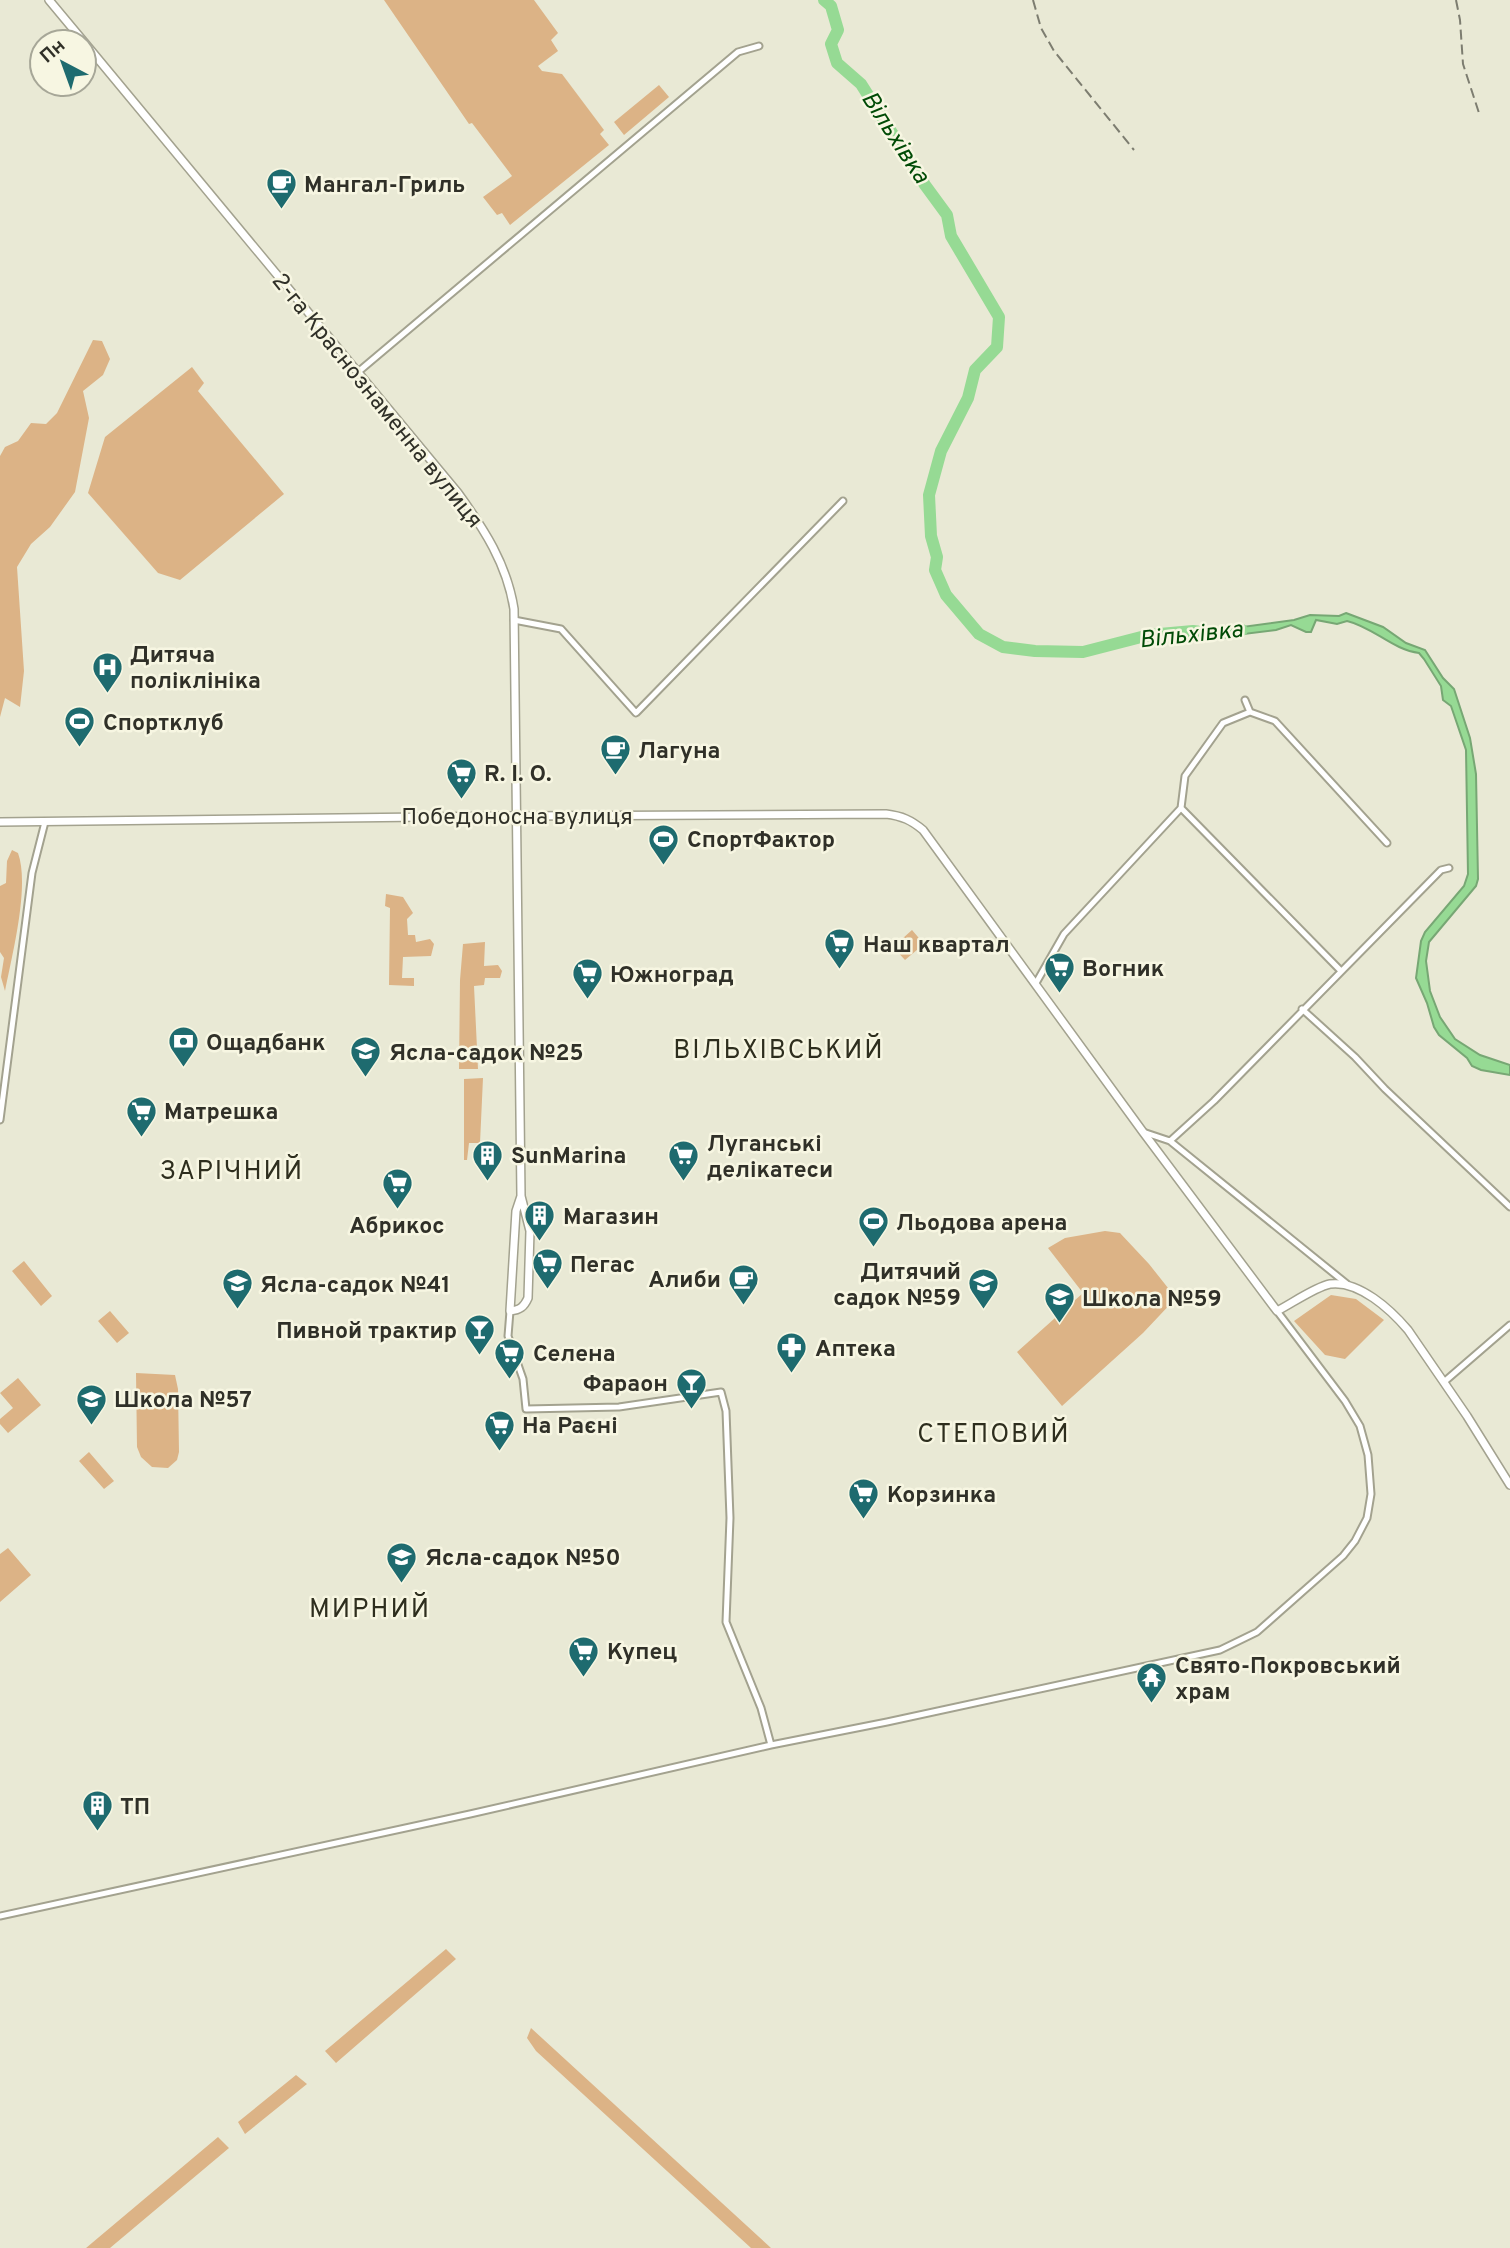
<svg xmlns="http://www.w3.org/2000/svg" width="1510" height="2248" viewBox="0 0 1510 2248" font-family="Overpass,sans-serif">
<style>
.green{fill:#dcb386}
.water{fill:#96da94;stroke:#77a774;stroke-width:2}
.lines{fill:none;stroke-linecap:round;stroke-linejoin:round}
.river{stroke:#96da94;stroke-width:12}
.minor-casing{stroke:#a3a28f;stroke-width:9}
.tertiary-casing{stroke:#a3a28f;stroke-width:10}
.minor{stroke:#fff;stroke-width:5}
.tertiary{stroke:#fff;stroke-width:7}
.rail{stroke:#7d7d70;stroke-width:2;stroke-dasharray:10 5;stroke-linecap:butt}
.labels{text-anchor:middle;stroke-width:5;stroke-linejoin:round;paint-order:stroke}
.poi-label{font-size:23px;font-weight:bold;fill:#303028;stroke:#f7f6e2;text-anchor:start}
.street-label{font-size:23px;fill:#303028;stroke:#f7f6e2}
.water-label{font-size:24px;font-style:italic;fill:#004b06;stroke:#f7f6e2}
.quarter-label{font-size:26px;letter-spacing:2px;fill:#2e2e1e;stroke:#f7f6e2}
</style>
<rect width="100%" height="100%" fill="#e9e9d5"/>
<path class="green" d="M384 0H534L558 33 551 40 558 51 538 66 542 71 562 74 604 130 600 134 609 145 510 225 502 213 497 215 483 197 512 176 472 123 469 124Z
M659 85 669 97 624 135 614 122Z
M93 340 102 341 110 359 103 375 83 391 89 418 75 492 50 527 31 544 17 567 24 671 20 707 5 698 0 717V456L5 447 18 441 31 423 46 424 57 413Z
M192 367 204 383 198 391 284 494 180 580 158 573 88 493 105 437Z
M12 850 18 853C30 886 12 955 5 991L1 977 4 958 0 952V886L6 883 7 861Z
M386 894 403 897 413 913 407 919 408 935H415L416 942 430 939 434 944 431 956 403 957 402 978H414V986L389 985 390 908 385 906Z
M912 930 924 944 905 960 893 947Z
M485 942 484 966 498 965 502 971 500 978H485L484 985 474 986 478 1069H459L460 980 463 944Z
M483 1078 480 1143H469L467 1160H464V1079Z
M1105 1231 1120 1233 1149 1264 1176 1298 1143 1333 1062 1406 1017 1352 1083 1293 1048 1248 1065 1238Z
M24 1261 52 1296 41 1306 12 1271Z
M1331 1295 1356 1299 1384 1320 1345 1359 1325 1355 1294 1321Z
M110 1311 129 1333 117 1343 98 1321Z
M136 1373 175 1375 178 1389 179 1452 177 1460 168 1468 152 1467 141 1457 137 1447Z
M18 1378 41 1405 8 1433 0 1424V1419L13 1408 0 1393Z
M89 1452 114 1481 104 1489 79 1461Z
M8 1548 31 1575 0 1602V1554Z
M446 1949 456 1959 336 2063 325 2051Z
M531 2028 771 2248H751L536 2051 527 2038Z
M296 2075 307 2084 245 2134 238 2122Z
M218 2137 229 2148 110 2248H86Z"/>
<path class="water" d="M1346 613 1383 627 1406 643 1425 650 1443 678 1454 689 1470 738 1476 774 1478 879 1476 886 1429 942 1426 961 1430 991 1440 1017 1455 1039 1480 1055 1510 1065V1075L1481 1070 1472 1066 1467 1058 1439 1035 1434 1027 1427 1003 1416 978 1421 941 1425 932 1464 886 1468 874 1466 750 1451 706 1443 700 1441 686 1424 659 1419 653C1393 650 1373 627 1347 621L1337 624 1316 620 1311 632H1306L1291 625 1276 630 1228 636 1227 629 1294 620 1310 615 1339 616Z"/>
<g class="lines">
<path class="river" d="M824 0 831 6 838 30 831 44 837 63 861 84 925 185 947 215 951 236 999 317 997 347 975 370 968 398 941 451 929 495 931 536 937 557 935 570 946 595 979 634 1003 647 1035 651 1083 652 1149 635 1193 631 1217 634 1242 630"/>
<defs>
<path id="minor" d="M358 372 738 52 759 46
M514 620 561 629 636 713 843 501
M1245 700 1250 712 1275 721 1387 843
M1181 808 1341 971
M1036 983 1064 934 1181 808 1185 776 1223 723 1250 712
M1302 1009 1355 1057 1385 1089 1510 1207
M0 1120 32 873 45 822
M1143 1132 1170 1141 1347 1284
M1170 1141 1214 1101 1441 870 1449 868
M510 1311 508 1336 523 1379 526 1409 619 1407 721 1392 726 1411 730 1518 726 1622 761 1708 771 1745
M1444 1382 1510 1325
M0 1916 470 1814 771 1745 887 1722 1220 1650 1257 1632 1343 1556 1355 1541 1367 1518 1371 1494 1368 1455 1360 1426 1345 1401 1277 1311"/>
<path id="tertiary" d="M49 0 84 42
M84 42 458 493C484 529 507 564 514 609L521 1196 530 1231 528 1298C524 1307 520 1310 510 1311L516 1211 521 1196
M0 822 518 816 886 814C902 816 911 820 923 830L1143 1132 1277 1311C1291 1304 1315 1287 1330 1284 1359 1280 1391 1310 1408 1330L1467 1416 1510 1485"/>
</defs>
<use href="#minor" class="minor-casing"/>
<use href="#tertiary" class="tertiary-casing"/>
<use href="#minor" class="minor"/>
<use href="#tertiary" class="tertiary"/>
<path class="rail" d="M1033 0 1041 28 1054 51 1134 150
M1456 0 1460 20 1463 64 1479 113"/>
</g>
<defs>
<symbol id="cafe-pin" viewBox="-11 -11 22 30"><path d="M0 17L-7.5 6A9.5 9.5 0 1 1 7.5 6Z" fill="#1e6b6f" stroke="#f7f6e2"/><path d="M-5.5-4.5H6V0H3Q3 3.5 0 3.5H-2.5Q-5.5 3.5-5.5 0ZM3-3.2v2h1.7v-2ZM-6 4.5H4V6H-6Z" fill="#fff"/></symbol>
<symbol id="hospital-pin" viewBox="-11 -11 22 30"><path d="M0 17L-7.5 6A9.5 9.5 0 1 1 7.5 6Z" fill="#1e6b6f" stroke="#f7f6e2"/><path d="M-5-5h3v3.5h4V-5h3V5h-3V1.5h-4V5h-3Z" fill="#fff"/></symbol>
<symbol id="stadium-pin" viewBox="-11 -11 22 30"><path d="M0 17L-7.5 6A9.5 9.5 0 1 1 7.5 6Z" fill="#1e6b6f" stroke="#f7f6e2"/><path d="M0-5a6.5 5 0 1 0 0 10a6.5 5 0 1 0 0-10ZM-3.5-1.8h7v3.6h-7Z" fill="#fff"/></symbol>
<symbol id="supermarket-pin" viewBox="-11 -11 22 30"><path d="M0 17L-7.5 6A9.5 9.5 0 1 1 7.5 6Z" fill="#1e6b6f" stroke="#f7f6e2"/><path d="M-6-5.5h2.5l.6 2H6L4.5 2H-2.5L-4.4-4H-6ZM-1.5 3.2a1.3 1.3 0 1 0 .1 0ZM3 3.2a1.3 1.3 0 1 0 .1 0Z" fill="#fff"/></symbol>
<symbol id="bank-pin" viewBox="-11 -11 22 30"><path d="M0 17L-7.5 6A9.5 9.5 0 1 1 7.5 6Z" fill="#1e6b6f" stroke="#f7f6e2"/><path d="M-6-4H6V4H-6ZM0-2.3a2.3 2.3 0 1 0 0 4.6a2.3 2.3 0 1 0 0-4.6Z" fill="#fff"/></symbol>
<symbol id="school-pin" viewBox="-11 -11 22 30"><path d="M0 17L-7.5 6A9.5 9.5 0 1 1 7.5 6Z" fill="#1e6b6f" stroke="#f7f6e2"/><path d="M0-5L7-2L0 1L-7-2ZM-4 1L0 2.5L4 1V4Q0 6-4 4Z" fill="#fff"/></symbol>
<symbol id="building-pin" viewBox="-11 -11 22 30"><path d="M0 17L-7.5 6A9.5 9.5 0 1 1 7.5 6Z" fill="#1e6b6f" stroke="#f7f6e2"/><path d="M-4-6H4V6H1V3H-1V6H-4ZM-2.5-4.3h1.7v1.8h-1.7ZM.8-4.3h1.7v1.8H.8ZM-2.5-1h1.7V.8h-1.7ZM.8-1h1.7V.8H.8Z" fill="#fff"/></symbol>
<symbol id="bar-pin" viewBox="-11 -11 22 30"><path d="M0 17L-7.5 6A9.5 9.5 0 1 1 7.5 6Z" fill="#1e6b6f" stroke="#f7f6e2"/><path d="M-6-5H6L.8 .8V4.5H3.5V6h-7V4.5H-.8V.8Z" fill="#fff"/></symbol>
<symbol id="pharmacy-pin" viewBox="-11 -11 22 30"><path d="M0 17L-7.5 6A9.5 9.5 0 1 1 7.5 6Z" fill="#1e6b6f" stroke="#f7f6e2"/><path d="M-2-6h4v4h4v4h-4v4h-4v-4h-4v-4h4Z" fill="#fff"/></symbol>
<symbol id="temple-pin" viewBox="-11 -11 22 30"><path d="M0 17L-7.5 6A9.5 9.5 0 1 1 7.5 6Z" fill="#1e6b6f" stroke="#f7f6e2"/><path d="M0-6L5-2H3V0L6.5 2.5H4V6H1.5V3h-3V6H-4V2.5H-6.5L-3 0V-2H-5Z" fill="#fff"/></symbol>
</defs>
<g fill-rule="evenodd">
<use href="#cafe-pin" x="264" y="166" width="35" height="47"/>
<use href="#hospital-pin" x="90" y="650" width="35" height="47"/>
<use href="#stadium-pin" x="62" y="704" width="35" height="47"/>
<use href="#cafe-pin" x="598" y="732" width="35" height="47"/>
<use href="#supermarket-pin" x="444" y="756" width="35" height="47"/>
<use href="#stadium-pin" x="646" y="822" width="35" height="47"/>
<use href="#supermarket-pin" x="822" y="926" width="35" height="47"/>
<use href="#supermarket-pin" x="1042" y="950" width="35" height="47"/>
<use href="#supermarket-pin" x="570" y="956" width="35" height="47"/>
<use href="#bank-pin" x="166" y="1024" width="35" height="47"/>
<use href="#school-pin" x="348" y="1034" width="35" height="47"/>
<use href="#supermarket-pin" x="124" y="1094" width="35" height="47"/>
<use href="#building-pin" x="470" y="1138" width="35" height="47"/>
<use href="#supermarket-pin" x="666" y="1138" width="35" height="47"/>
<use href="#supermarket-pin" x="380" y="1166" width="35" height="47"/>
<use href="#building-pin" x="522" y="1198" width="35" height="47"/>
<use href="#stadium-pin" x="856" y="1204" width="35" height="47"/>
<use href="#supermarket-pin" x="530" y="1246" width="35" height="47"/>
<use href="#cafe-pin" x="726" y="1262" width="35" height="47"/>
<use href="#school-pin" x="220" y="1266" width="35" height="47"/>
<use href="#school-pin" x="966" y="1266" width="35" height="47"/>
<use href="#school-pin" x="1042" y="1280" width="35" height="47"/>
<use href="#bar-pin" x="462" y="1312" width="35" height="47"/>
<use href="#pharmacy-pin" x="774" y="1330" width="35" height="47"/>
<use href="#supermarket-pin" x="492" y="1336" width="35" height="47"/>
<use href="#bar-pin" x="674" y="1366" width="35" height="47"/>
<use href="#school-pin" x="74" y="1382" width="35" height="47"/>
<use href="#supermarket-pin" x="482" y="1408" width="35" height="47"/>
<use href="#supermarket-pin" x="846" y="1476" width="35" height="47"/>
<use href="#school-pin" x="384" y="1540" width="35" height="47"/>
<use href="#supermarket-pin" x="566" y="1634" width="35" height="47"/>
<use href="#temple-pin" x="1134" y="1660" width="35" height="47"/>
<use href="#building-pin" x="80" y="1788" width="35" height="47"/>
</g>
<g class="labels">
<g class="poi-label">
<text x="304" y="192">Мангал-Гриль</text>
<text x="130" y="662">Дитяча<tspan x="130" dy="26">поліклініка</tspan></text>
<text x="103" y="730">Спортклуб</text>
<text x="638" y="758">Лагуна</text>
<text x="484" y="781">R. I. O.</text>
<text x="687" y="847">СпортФактор</text>
<text x="863" y="952">Наш квартал</text>
<text x="1082" y="976">Вогник</text>
<text x="610" y="982">Южноград</text>
<text x="206" y="1050">Ощадбанк</text>
<text x="389" y="1060">Ясла-садок №25</text>
<text x="164" y="1119">Матрешка</text>
<text x="707" y="1151">Луганські<tspan x="707" dy="26">делікатеси</tspan></text>
<text x="511" y="1163">SunMarina</text>
<text x="563" y="1224">Магазин</text>
<text x="896" y="1230">Льодова арена</text>
<text x="397" y="1233" text-anchor="middle">Абрикос</text>
<text x="570" y="1272">Пегас</text>
<text x="961" y="1279" text-anchor="end">Дитячий<tspan x="961" dy="26">садок №59</tspan></text>
<text x="721" y="1287" text-anchor="end">Алиби</text>
<text x="260" y="1292">Ясла-садок №41</text>
<text x="1082" y="1306">Школа №59</text>
<text x="457" y="1338" text-anchor="end">Пивной трактир</text>
<text x="815" y="1356">Аптека</text>
<text x="533" y="1361">Селена</text>
<text x="668" y="1391" text-anchor="end">Фараон</text>
<text x="114" y="1407">Школа №57</text>
<text x="522" y="1433">На Раєні</text>
<text x="887" y="1502">Корзинка</text>
<text x="425" y="1565">Ясла-садок №50</text>
<text x="607" y="1659">Купец</text>
<text x="1175" y="1673">Свято-Покровський<tspan x="1175" dy="26">храм</tspan></text>
<text x="120" y="1814">ТП</text>
</g>
<g class="street-label">
<text transform="translate(378 400) rotate(51)" y="8">2-га Краснознаменна вулиця</text>
<text x="517" y="824">Победоносна вулиця</text>
</g>
<g class="water-label">
<text transform="translate(896 137) rotate(57)" y="8">Вільхівка</text>
<text transform="translate(1191 634) rotate(-6)" y="8">Вільхівка</text>
</g>
<g class="quarter-label">
<text x="779" y="1058">ВІЛЬХІВСЬКИЙ</text>
<text x="232" y="1179">ЗАРІЧНИЙ</text>
<text x="994" y="1442">СТЕПОВИЙ</text>
<text x="370" y="1617">МИРНИЙ</text>
</g>
</g>
<g transform="translate(63 63) rotate(319)"><circle r="33" fill="#f7f6e2" stroke="#a7a798" stroke-width="2"/>
<path d="M0-5L12 26L0 18L-12 26Z" fill="#1e6b6f"/>
<text y="-10" font-size="19" font-weight="bold" text-anchor="middle" fill="#303028">Пн</text>
</g>
</svg>
